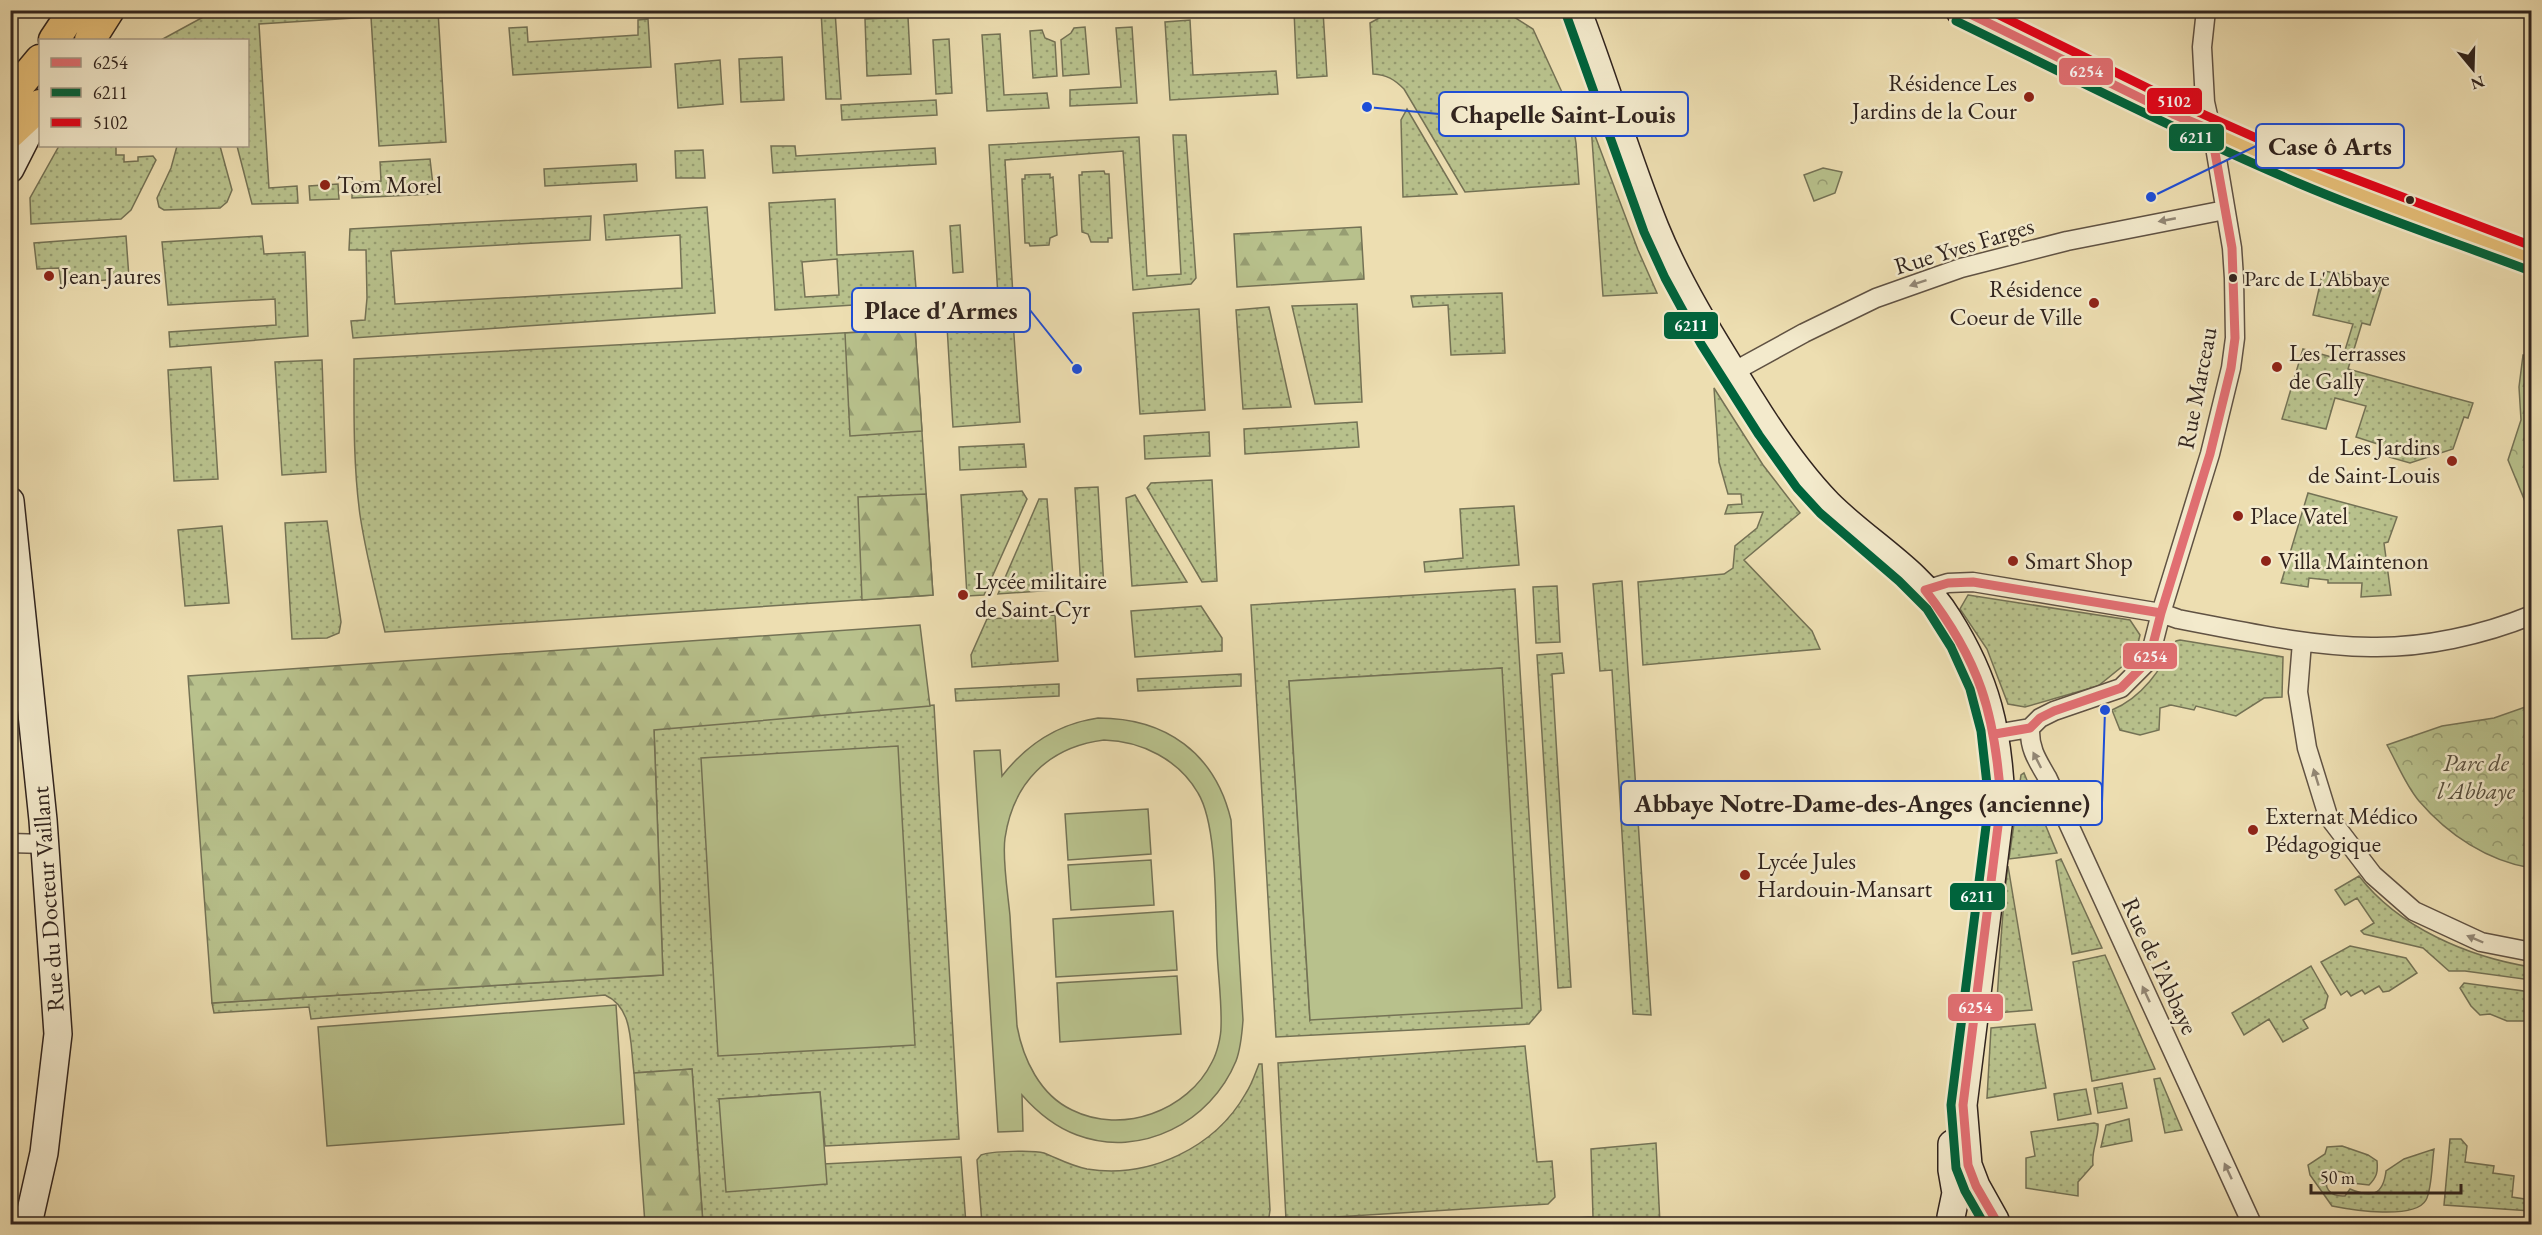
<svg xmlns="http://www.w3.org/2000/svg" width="2542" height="1235" viewBox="0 0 2542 1235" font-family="'EB Garamond',serif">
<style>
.grass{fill:url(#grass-dots);stroke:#747255;stroke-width:1.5;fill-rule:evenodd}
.forest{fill:url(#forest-firs);stroke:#747255;stroke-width:1.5}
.park{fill:url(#park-crowns);stroke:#747255;stroke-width:1.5}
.pitch{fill:#b8c18c;stroke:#747255;stroke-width:1.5;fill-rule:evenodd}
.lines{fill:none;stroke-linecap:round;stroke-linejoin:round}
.street-casing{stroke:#605243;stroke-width:21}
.secondary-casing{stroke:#31241e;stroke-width:30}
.primary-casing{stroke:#31241e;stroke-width:33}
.street{stroke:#f3eacc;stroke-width:18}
.secondary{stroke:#f3eacc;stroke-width:27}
.primary{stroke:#e6bf78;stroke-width:30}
.bus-1-casing{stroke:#f3eacc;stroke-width:14}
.bus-2-casing{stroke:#f3eacc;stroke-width:14}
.bus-3-casing{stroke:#f3eacc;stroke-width:14}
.bus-1{stroke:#e16f72;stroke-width:9}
.bus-2{stroke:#00643c;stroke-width:9}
.bus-3{stroke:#e3051b;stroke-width:9}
.oneway{fill:#928775}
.poi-dot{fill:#8f2418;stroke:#f3eacc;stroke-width:2}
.bus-dot{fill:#31241e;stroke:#f3eacc;stroke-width:2}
.labels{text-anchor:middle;stroke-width:5;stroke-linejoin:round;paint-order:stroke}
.bus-label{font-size:22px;fill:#31241e;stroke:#f3eacc;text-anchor:start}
.poi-label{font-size:24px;fill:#31241e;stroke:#f3eacc;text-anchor:start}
.street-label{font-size:24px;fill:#31241e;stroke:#f3eacc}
.park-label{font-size:24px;font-style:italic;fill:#534b3a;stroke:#f3eacc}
.leader{fill:none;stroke:#1d4ed8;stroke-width:2}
.callout-dot{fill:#1d4ed8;stroke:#f3eacc;stroke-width:2}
.callout{fill:#f3eacc;stroke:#1d4ed8;stroke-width:2}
.callout-label{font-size:26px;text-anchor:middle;font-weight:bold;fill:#31241e}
.line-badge{stroke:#f3eacc;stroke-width:2}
.badge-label{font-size:16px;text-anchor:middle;font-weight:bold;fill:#fff}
</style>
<defs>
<pattern id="grass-dots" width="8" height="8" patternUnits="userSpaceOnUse" patternTransform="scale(1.5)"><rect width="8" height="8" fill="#b8c18c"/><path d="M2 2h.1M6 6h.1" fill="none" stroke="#969d72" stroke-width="1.8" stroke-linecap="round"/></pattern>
<pattern id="forest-firs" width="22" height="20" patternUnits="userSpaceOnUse" patternTransform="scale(1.5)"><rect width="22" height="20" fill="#b8c18c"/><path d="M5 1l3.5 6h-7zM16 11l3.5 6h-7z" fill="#969d72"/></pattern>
<pattern id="park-crowns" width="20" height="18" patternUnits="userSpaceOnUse" patternTransform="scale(1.5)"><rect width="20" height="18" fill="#b8c18c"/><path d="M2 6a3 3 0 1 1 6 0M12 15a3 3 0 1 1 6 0" fill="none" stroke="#969d72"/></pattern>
</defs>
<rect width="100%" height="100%" fill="#eddeb1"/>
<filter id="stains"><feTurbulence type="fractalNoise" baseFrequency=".00333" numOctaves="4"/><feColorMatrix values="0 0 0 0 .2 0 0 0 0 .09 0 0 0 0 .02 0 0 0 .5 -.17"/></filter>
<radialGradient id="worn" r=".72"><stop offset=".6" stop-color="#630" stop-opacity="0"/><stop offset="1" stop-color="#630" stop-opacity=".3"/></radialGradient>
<path class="grass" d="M216 10 438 11 446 142 379 146 371 17 259 24 269 188 297 186 298 203 252 204 237 146H248V40H161Z
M1503 10 1533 29 1571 112 1576 143 1579 184 1465 192 1404 89C1394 79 1387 75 1373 74L1370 23 1392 11Z
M821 11H835L841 99H826Z
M1294 11H1323L1327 76 1297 78Z
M908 17 911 74 867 76 865 19Z
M648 19 651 67 513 75 509 28 527 27 528 42 638 35V20Z
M1190 20 1193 75 1276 71 1278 94 1170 100 1165 22Z
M1085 27 1089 74 1063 76 1061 40 1071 33 1074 28Z
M1132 27 1137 103 1070 106V90L1121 87 1116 28Z
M1042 30 1045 38 1055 42 1057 76 1033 78 1030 31Z
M1000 34 1004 95 1047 93 1049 108 987 111 982 35Z
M949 39 952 93 936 94 933 40Z
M782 57 784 100 741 102 739 59Z
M720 60 723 104 678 108 675 64Z
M936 100 937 115 842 120 841 105Z
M1407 109 1457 194 1403 197 1401 120Z
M1591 125 1638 250 1657 293 1603 296Z
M1173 135H1186L1196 278 1191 284 1133 290 1123 151 1005 160 1013 296 998 297 989 145 1139 137 1147 276 1181 274Z
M59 146H116V155H124V162L138 161V157L153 156 156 160 131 210 121 219 31 224 30 198Z
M177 146H220L232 190 227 202 220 208 164 210 159 207 157 198 171 168Z
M771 146H795L796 156 935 148 936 164 773 173Z
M703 150 705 178H676L675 151Z
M430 159 434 194 352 198V183L381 181 380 162Z
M636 164 637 181 545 186 544 169Z
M1104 171 1105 174H1109L1112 238H1108V242H1091L1088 234 1082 232 1079 175H1082V172Z
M1050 174V178L1053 177 1057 235 1050 238 1049 245 1030 246 1029 243H1025L1022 179H1025V175Z
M338 184 339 199 310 200 309 186Z
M835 199 837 255 913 251 917 301 775 310 769 203ZM837 259 839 295 805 297 802 262Z
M707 207 715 313 353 338 351 321 365 320 367 298 366 250H349L350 229 591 216 590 240 391 251 395 304 682 288 680 235 606 240 604 215Z
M960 225 963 272 953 273 950 226Z
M126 236 129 278 61 284 59 268 37 269 34 243Z
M262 236 264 254 305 252 308 336 170 347 169 332 276 325 275 299 168 305 162 242Z
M2323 271 2384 280 2370 325 2362 323 2348 369 2473 403 2468 418 2464 417 2453 449 2410 463 2389 457 2390 448 2356 437 2366 406 2335 398 2326 429 2282 419 2303 349 2342 360 2353 324 2313 315Z
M1502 293 1505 353 1451 355 1448 305 1413 307 1411 296Z
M1357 304 1362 402 1315 404 1292 306Z
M1269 307 1291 407 1243 409 1236 310Z
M1199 309 1205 410 1140 414 1133 313Z
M1013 321 1020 422 953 427 947 326Z
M915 329 933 595 385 632C376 593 366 555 360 515 353 464 354 411 354 359Z
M322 360 326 472 282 475 275 362Z
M211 367 218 479 174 481 168 370Z
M1714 388 1763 465 1800 513 1744 560 1812 631 1820 649 1643 665 1638 582 1724 574 1733 568 1735 546 1757 528 1763 512 1725 514 1728 505 1742 504 1741 494H1728L1719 462Z
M1357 422 1359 447 1245 454 1244 429Z
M1209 432 1210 456 1145 459 1144 436Z
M1024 444 1026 467 960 470 959 447Z
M1212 480 1217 581 1202 582 1147 488 1151 483Z
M1098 487 1104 588 1081 590 1075 488Z
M1022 491 1027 499 984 595 967 596 961 495Z
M2308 493 2397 517 2388 542 2384 543 2391 595 2361 597 2362 583H2328V580L2309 578 2308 587 2281 583Z
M1135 495 1187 582 1132 586 1126 498Z
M1039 499H1047L1054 590 998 594Z
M1514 506 1519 565 1425 572 1424 562 1463 558 1460 509Z
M327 521 341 622 339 633 327 638 292 639 285 523Z
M222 526 229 603 185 606 178 530Z
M1622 581 1651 1015 1633 1014 1612 670 1600 671 1593 584Z
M1557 586 1560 642 1536 643 1533 587Z
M1515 589 1541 1010 1529 1024 1276 1037 1251 605ZM1502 668 1310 1020 1289 681Z
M1968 595 2130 620 2140 635 2135 656 2098 686 2025 707 2008 704 1987 649 1960 609Z
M1201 606 1222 638V651L1135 657 1131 611Z
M1055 615 1058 661 972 667 971 655 987 619Z
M2180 640 2283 657 2282 697 2264 698 2236 716 2196 706 2194 710 2171 705 2160 708 2159 730 2140 735 2120 730 2112 710C2143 697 2160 670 2176 641Z
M1562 653 1564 673 1552 674 1571 987 1558 988 1537 655Z
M1241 674V686L1138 691 1137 679Z
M1059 684V696L956 701 955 689Z
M934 705 959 1139 825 1146 820 1092 719 1099 823 1164 961 1157 966 1224H703L692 1069 634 1073C630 1045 634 1008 605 995L311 1019 309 1007 214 1013 212 1003 663 975 654 729Z
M2024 773 2057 853 2009 859 2021 775Z
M2061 859 2102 948 2072 954 2056 861Z
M2008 866 2032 1010 1996 1013C2000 964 2001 915 2008 866Z
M2359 876C2399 928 2469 957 2531 967V980L2465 971H2449L2423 948 2364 934 2361 931 2374 923 2357 898 2345 905 2335 890Z
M2350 946 2406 958 2417 973 2389 991 2383 992 2379 986 2365 994 2362 990 2351 996 2347 991 2341 995 2321 962Z
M2105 955 2155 1069 2092 1081 2073 962Z
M2311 966 2328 996 2325 1008 2303 1020 2308 1028 2283 1042 2269 1019 2244 1035 2232 1013Z
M2464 983 2531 992V1021H2507L2490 1014 2480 1015 2471 1006 2460 988Z
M2035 1024 2046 1088 1987 1098 1991 1028Z
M1525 1046 1537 1162 1552 1161 1555 1197 1548 1204 1286 1220 1278 1063Z
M1259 1064H1262L1270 1210 1269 1217 1262 1222 1221 1224H982L977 1160 981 1155C991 1151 1034 1150 1044 1153 1059 1159 1071 1166 1087 1169 1149 1179 1215 1148 1246 1093 1252 1084 1255 1074 1259 1064Z
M2160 1078 2182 1130 2165 1133 2154 1079Z
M2122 1083 2127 1108 2098 1113 2094 1088Z
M2086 1089 2091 1114 2058 1120 2054 1094Z
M2129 1119 2132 1141 2101 1147 2106 1125Z
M2094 1123 2098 1124C2099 1139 2091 1150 2093 1165L2078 1182V1196L2026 1188V1158L2035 1156 2031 1132Z
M2450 1139H2461L2467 1146 2465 1162 2494 1166 2493 1173 2514 1176 2512 1197 2531 1200V1211L2444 1205Z
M1656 1143 1660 1224H1461L1593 1217 1591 1149Z
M2342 1146 2368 1155 2377 1161C2378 1172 2377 1177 2369 1185L2352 1183C2349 1171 2340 1170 2330 1173 2321 1187 2330 1197 2345 1196L2350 1189C2371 1198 2383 1196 2386 1171L2404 1159 2434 1149C2432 1162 2432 1189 2426 1200 2415 1220 2352 1210 2332 1206L2310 1175 2308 1165 2325 1154 2327 1147Z"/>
<path class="forest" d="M1361 227 1364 279 1237 287 1234 234Z
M915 329 922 431 850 436 845 333Z
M926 494 933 595 862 600 858 497Z
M920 625 930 706 654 730 663 975 212 1003 188 676Z
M692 1069 703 1224H645L634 1073Z"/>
<path class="park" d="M1823 168 1842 172 1835 193 1814 201 1804 175Z
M2523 355 2531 356V516L2508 460 2521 420 2519 387Z
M2531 705H2532L2531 868C2488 861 2448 835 2419 801 2406 786 2397 763 2387 745L2442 726 2494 718Z"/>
<path class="pitch" d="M1502 668 1522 1008 1310 1020 1289 681Z
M1098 718C1166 718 1215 753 1231 820L1243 1020C1242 1034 1241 1048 1236 1061 1211 1122 1141 1159 1077 1135 1055 1127 1037 1112 1022 1095L1023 1131 998 1132 974 751 1000 750 1002 776C1027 744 1057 724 1098 718ZM1104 740C1142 741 1179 760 1198 793 1218 826 1215 910 1217 950 1218 975 1222 1002 1221 1027 1221 1037 1217 1053 1212 1062 1188 1111 1122 1135 1072 1110 1040 1095 1023 1059 1017 1026 1015 989 1012 953 1010 916 1008 894 1002 859 1005 838 1013 783 1048 747 1104 740Z
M898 746 915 1045 718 1056 701 758Z
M1148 809 1151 854 1068 860 1065 814Z
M1151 860 1154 905 1071 910 1068 865Z
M1173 911 1177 970 1056 977 1053 919Z
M1177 976 1181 1034 1060 1042 1057 983Z
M616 1005 624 1124 327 1146 318 1027Z
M820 1092 827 1184 726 1192 719 1099Z"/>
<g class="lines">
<defs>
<path id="street" d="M1733 372 1804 333 1876 298 1961 268 2067 241 2225 210
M1925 590 1948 583 1973 582 2161 613 2178 619C2242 631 2306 646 2371 647 2424 648 2483 635 2532 615
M2302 642 2298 692 2307 748 2328 816 2373 875 2414 911 2481 942 2532 952
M2030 728 2040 718 2054 711 2121 688 2149 660 2161 613 2210 454 2231 368 2235 338 2234 278 2232 248 2215 147 2205 102 2202 47 2206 10
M2030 728C2029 748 2037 760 2047 777L2252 1224
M1995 734 2030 728
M10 843 45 844"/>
<path id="secondary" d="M1577 10C1605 82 1626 157 1655 228 1680 289 1716 345 1751 401 1774 438 1798 473 1828 504 1867 543 1919 571 1948 619 1987 681 1998 730 2001 802L1963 1105 1968 1165 1976 1186 1995 1220
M10 169 40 110
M10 501 43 820 58 1034 44 1153 28 1224
M1951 1217 1956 1193 1952 1170V1144"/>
<path id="primary" d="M1961 10 2173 114 2259 153 2305 173 2532 259
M54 40 74 10
M90 40 109 10
M10 96 40 60
M10 133 40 105"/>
</defs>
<use href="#street" class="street-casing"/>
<use href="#secondary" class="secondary-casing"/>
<use href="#primary" class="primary-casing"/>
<use href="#street" class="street"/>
<use href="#secondary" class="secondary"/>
<use href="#primary" class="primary"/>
<defs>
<path id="bus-1" d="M1962 10 2173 114 2211 130
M1995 734 2030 728 2040 718 2054 711 2121 688 2149 660 2161 613 2210 454 2231 368 2235 338 2232 248 2211 130
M1998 1224 1976 1186 1968 1165 1963 1105 2001 802C1995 713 1980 661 1925 590L1948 583 1973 582 2161 613"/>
<path id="bus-2" d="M1566 14 1644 232 1665 278 1701 344 1759 435 1797 488 1820 513 1899 581 1927 609 1951 647 1970 689 1981 731 1989 802 1951 1105 1956 1168 1965 1191 1984 1224
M1956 21C2069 76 2181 133 2298 183 2373 215 2451 241 2528 270"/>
<path id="bus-3" d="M1989 10 2178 103 2310 162 2532 246"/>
</defs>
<use href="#bus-1" class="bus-1-casing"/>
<use href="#bus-2" class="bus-2-casing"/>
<use href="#bus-3" class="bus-3-casing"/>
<use href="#bus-1" class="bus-1"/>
<use href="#bus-2" class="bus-2"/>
<use href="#bus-3" class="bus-3"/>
</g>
<defs><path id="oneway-solid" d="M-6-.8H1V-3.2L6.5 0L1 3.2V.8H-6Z" transform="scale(1.5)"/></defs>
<g class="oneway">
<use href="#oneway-solid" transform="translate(2167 220) rotate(169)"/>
<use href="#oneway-solid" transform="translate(1918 283) rotate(161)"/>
<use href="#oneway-solid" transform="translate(2037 760) rotate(-117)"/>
<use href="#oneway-solid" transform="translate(2316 777) rotate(-107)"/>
<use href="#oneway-solid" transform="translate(2475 939) rotate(-157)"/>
<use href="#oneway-solid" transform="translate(2146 994) rotate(-115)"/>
<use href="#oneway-solid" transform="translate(2228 1171) rotate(-115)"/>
</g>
<g class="poi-dot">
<circle cx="2029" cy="97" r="6"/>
<circle cx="325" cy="185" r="6"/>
<circle cx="49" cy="276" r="6"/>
<circle cx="2094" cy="303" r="6"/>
<circle cx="2277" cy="367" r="6"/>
<circle cx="2452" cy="461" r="6"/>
<circle cx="2238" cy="516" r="6"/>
<circle cx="2013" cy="561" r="6"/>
<circle cx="2266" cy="561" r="6"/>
<circle cx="963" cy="595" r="6"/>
<circle cx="2253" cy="830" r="6"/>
<circle cx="1745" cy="875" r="6"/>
</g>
<g class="bus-dot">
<circle cx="2410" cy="200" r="5"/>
<circle cx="2233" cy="278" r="5"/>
</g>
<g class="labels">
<g class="bus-label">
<text x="2244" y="286">Parc de L'Abbaye</text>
</g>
<g class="poi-label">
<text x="2017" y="91" text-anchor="end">Résidence Les<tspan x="2017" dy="28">Jardins de la Cour</tspan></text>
<text x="337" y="193">Tom Morel</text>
<text x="61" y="284">Jean Jaures</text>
<text x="2082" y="297" text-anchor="end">Résidence<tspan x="2082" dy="28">Coeur de Ville</tspan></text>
<text x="2289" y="361">Les Terrasses<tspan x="2289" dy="28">de Gally</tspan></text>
<text x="2440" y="455" text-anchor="end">Les Jardins<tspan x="2440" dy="28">de Saint-Louis</tspan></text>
<text x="2250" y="524">Place Vatel</text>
<text x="2025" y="569">Smart Shop</text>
<text x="2278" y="569">Villa Maintenon</text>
<text x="975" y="589">Lycée militaire<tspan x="975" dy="28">de Saint-Cyr</tspan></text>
<text x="2265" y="824">Externat Médico<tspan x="2265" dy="28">Pédagogique</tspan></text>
<text x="1757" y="869">Lycée Jules<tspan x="1757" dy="28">Hardouin-Mansart</tspan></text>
</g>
<g class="street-label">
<text transform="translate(1964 246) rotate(-17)" y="8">Rue Yves Farges</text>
<text transform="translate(2197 388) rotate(-79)" y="8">Rue Marceau</text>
<text transform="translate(48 899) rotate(-94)" y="8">Rue du Docteur Vaillant</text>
<text transform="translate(2160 966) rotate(65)" y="8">Rue de l’Abbaye</text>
</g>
<g class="park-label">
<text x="2476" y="771">Parc de<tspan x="2476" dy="28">l'Abbaye</tspan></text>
</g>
</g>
<path class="leader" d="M1367 107L1439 114M2151 197L2256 146M1077 369L1030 310M2105 710L2102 803"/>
<g class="callout-dot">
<circle cx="1367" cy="107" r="6"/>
<circle cx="2151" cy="197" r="6"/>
<circle cx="1077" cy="369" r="6"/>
<circle cx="2105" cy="710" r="6"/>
</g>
<g class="callout">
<rect x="1439" y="92" width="249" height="44" rx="6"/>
<rect x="2256" y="124" width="148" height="44" rx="6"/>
<rect x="852" y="288" width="178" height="44" rx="6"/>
<rect x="1621" y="781" width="481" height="44" rx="6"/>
</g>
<g class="callout-label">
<text x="1563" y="123">Chapelle Saint-Louis</text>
<text x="2330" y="155">Case ô Arts</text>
<text x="941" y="319">Place d'Armes</text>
<text x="1862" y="812">Abbaye Notre-Dame-des-Anges (ancienne)</text>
</g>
<g class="line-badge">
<rect x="2058" y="57" width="56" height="29" rx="6" fill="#e16f72"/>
<rect x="2146" y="87" width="57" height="28" rx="6" fill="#e3051b"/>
<rect x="2168" y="123" width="57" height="29" rx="6" fill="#00643c"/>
<rect x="1663" y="311" width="56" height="29" rx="6" fill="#00643c"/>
<rect x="2122" y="642" width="56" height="28" rx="6" fill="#e16f72"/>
<rect x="1949" y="882" width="57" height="29" rx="6" fill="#00643c"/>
<rect x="1947" y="993" width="57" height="29" rx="6" fill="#e16f72"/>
</g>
<g class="badge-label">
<text x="2086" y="77">6254</text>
<text x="2174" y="107">5102</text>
<text x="2196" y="143">6211</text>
<text x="1691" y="331">6211</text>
<text x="2150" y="662">6254</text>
<text x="1977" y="902">6211</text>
<text x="1975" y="1013">6254</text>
</g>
<rect width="2542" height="1235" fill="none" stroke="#eddeb1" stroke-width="36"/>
<rect x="12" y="12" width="2518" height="1211" fill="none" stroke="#31241e" stroke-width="3"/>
<rect x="18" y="18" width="2506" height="1199" fill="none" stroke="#31241e" stroke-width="1.5"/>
<rect x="39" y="39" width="210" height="108" fill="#f3eacc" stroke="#a59b86" stroke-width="1.5"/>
<rect x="51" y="58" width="30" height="9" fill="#e16f72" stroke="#a59b86" stroke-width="1.5"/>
<text x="93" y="69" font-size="18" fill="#31241e">6254</text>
<rect x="51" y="88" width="30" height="9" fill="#00643c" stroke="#a59b86" stroke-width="1.5"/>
<text x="93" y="99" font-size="18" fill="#31241e">6211</text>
<rect x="51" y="118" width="30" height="9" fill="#e3051b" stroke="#a59b86" stroke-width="1.5"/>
<text x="93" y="129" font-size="18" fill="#31241e">5102</text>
<g transform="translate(2473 69) rotate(161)" stroke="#f3eacc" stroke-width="4.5" paint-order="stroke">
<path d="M0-4.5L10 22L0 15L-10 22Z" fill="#31241e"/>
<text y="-9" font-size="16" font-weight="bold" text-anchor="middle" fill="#31241e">N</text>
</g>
<path d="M2311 1184v9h150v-9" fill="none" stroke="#31241e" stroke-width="3"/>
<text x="2320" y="1184" font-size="18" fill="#31241e" stroke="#f3eacc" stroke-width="4.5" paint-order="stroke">50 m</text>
<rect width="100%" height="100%" filter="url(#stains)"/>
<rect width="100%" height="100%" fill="url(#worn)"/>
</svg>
